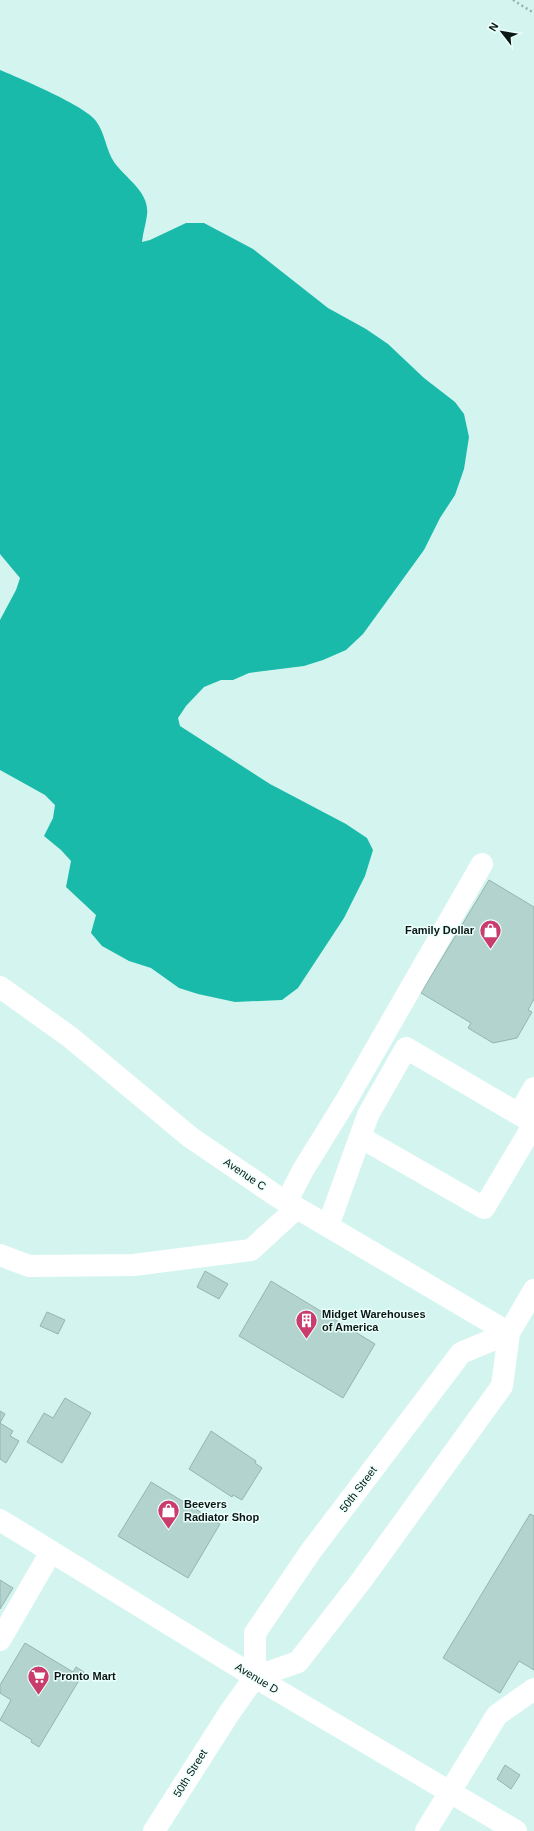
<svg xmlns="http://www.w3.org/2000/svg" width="534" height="1831" viewBox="0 0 534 1831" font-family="Helvetica,sans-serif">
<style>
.water{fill:#1abaaa}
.building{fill:#b3d4ce;stroke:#95b4af}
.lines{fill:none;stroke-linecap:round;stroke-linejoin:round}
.path{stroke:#97b1ac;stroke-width:2.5;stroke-dasharray:2 3;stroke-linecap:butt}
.minor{stroke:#fff;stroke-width:22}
.major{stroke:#fff;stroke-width:22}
.labels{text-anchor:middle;stroke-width:3;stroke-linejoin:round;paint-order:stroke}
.poi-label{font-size:11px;font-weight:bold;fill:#0b1715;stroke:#ebfffb;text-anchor:start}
.street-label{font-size:11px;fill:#0b1715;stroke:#ebfffb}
</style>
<rect width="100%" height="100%" fill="#d4f5ef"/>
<path class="water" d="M0 70C19 78 86 106 96 121 105 133 106 150 114 162 126 179 150 192 147 215 146 224 143 232 142 242L150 240 186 223H204L253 249 328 308 366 329 388 344 424 378 455 402 464 414 469 437 464 469 455 495 440 518 424 550 363 634 346 650 323 660 304 666 249 673 233 680H221L204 687 186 706 178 718 180 726 270 784 346 824 367 838 373 850 365 876 344 918 298 988 282 1000 235 1002 198 994 179 988 151 968 129 961 102 946 91 933 96 915 66 887 71 861 61 850 44 836 53 818 55 805 45 795 0 770V620L16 590 20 578 0 554Z"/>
<path class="building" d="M489 880 534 907V999L528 1010 532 1012 517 1038 493 1043 468 1028 471 1023 421 993Z
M205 1271 228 1284 219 1299 197 1287Z
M271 1281 375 1344 343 1398 239 1336Z
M47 1312 65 1320 58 1334 40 1326Z
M65 1398 91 1413 62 1463 27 1442 44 1413 53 1418Z
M0 1411 5 1414 0 1423Z
M0 1423 13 1431 10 1436 19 1441 6 1463 0 1459Z
M211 1431 256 1461 255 1463 262 1468 242 1500 233 1495 232 1497 189 1469Z
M151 1482 220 1524 188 1578 118 1536Z
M530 1514 534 1516V1670L519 1661 500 1693 443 1658Z
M0 1580 13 1588 0 1609Z
M25 1643 73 1672 76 1667 84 1672 39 1747 31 1742 32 1740 0 1720 11 1700 0 1693V1685Z
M505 1765 520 1775 511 1789 497 1779Z"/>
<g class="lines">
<path class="path" d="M513 0 534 13"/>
<path class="minor" d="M0 987 70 1037 190 1137 275 1195 509 1333
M519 1114 534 1088
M360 1137 484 1208 534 1124
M287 1201 303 1170 347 1099 482 864
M328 1226 368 1115 406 1048 534 1123
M0 1255 29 1266 134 1265 251 1250 297 1208
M0 1520 255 1677 516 1831
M0 1640 51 1552
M426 1831 497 1715 534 1689"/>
<path class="major" d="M255 1677V1633L311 1551 461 1353 509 1333
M154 1831 230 1712 255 1677 298 1662 361 1581 502 1386 509 1333 534 1290"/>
</g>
<defs>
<symbol id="shop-pin" viewBox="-11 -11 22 30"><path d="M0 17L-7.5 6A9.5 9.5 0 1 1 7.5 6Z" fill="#c93c6c" stroke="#ebfffb"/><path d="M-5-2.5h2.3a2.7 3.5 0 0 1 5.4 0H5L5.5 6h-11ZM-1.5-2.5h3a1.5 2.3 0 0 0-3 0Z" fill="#fff"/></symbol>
<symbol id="building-pin" viewBox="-11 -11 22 30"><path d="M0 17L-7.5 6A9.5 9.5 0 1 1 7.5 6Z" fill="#c93c6c" stroke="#ebfffb"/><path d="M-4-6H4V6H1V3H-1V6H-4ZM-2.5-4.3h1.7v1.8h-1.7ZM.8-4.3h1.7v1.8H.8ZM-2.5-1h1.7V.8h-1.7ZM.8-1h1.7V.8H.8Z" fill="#fff"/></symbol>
<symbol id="supermarket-pin" viewBox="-11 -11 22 30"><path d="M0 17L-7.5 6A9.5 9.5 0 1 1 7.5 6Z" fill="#c93c6c" stroke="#ebfffb"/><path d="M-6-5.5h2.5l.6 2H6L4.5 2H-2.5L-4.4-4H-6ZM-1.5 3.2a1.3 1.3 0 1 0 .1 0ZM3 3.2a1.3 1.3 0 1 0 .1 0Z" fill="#fff"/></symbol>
</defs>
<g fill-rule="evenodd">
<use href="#shop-pin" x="478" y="918" width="25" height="34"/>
<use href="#building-pin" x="294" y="1308" width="25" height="34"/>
<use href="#shop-pin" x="156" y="1498" width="25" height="34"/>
<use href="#supermarket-pin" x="26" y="1664" width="25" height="34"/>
</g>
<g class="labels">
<g class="poi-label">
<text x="474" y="934" text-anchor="end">Family Dollar</text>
<text x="322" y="1318">Midget Warehouses<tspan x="322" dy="13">of America</tspan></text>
<text x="184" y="1508">Beevers<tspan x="184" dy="13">Radiator Shop</tspan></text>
<text x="54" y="1680">Pronto Mart</text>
</g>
<g class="street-label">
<text transform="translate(245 1174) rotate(34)" y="4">Avenue C</text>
<text transform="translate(358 1489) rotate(-53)" y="4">50th Street</text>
<text transform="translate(257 1678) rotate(31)" y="4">Avenue D</text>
<text transform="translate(190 1773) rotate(-58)" y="4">50th Street</text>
</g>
</g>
<g transform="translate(502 32) rotate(301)" stroke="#ebfffb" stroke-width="3" paint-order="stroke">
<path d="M0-3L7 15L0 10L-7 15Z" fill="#0b1715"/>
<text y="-6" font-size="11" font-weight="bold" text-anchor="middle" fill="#0b1715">N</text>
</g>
</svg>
